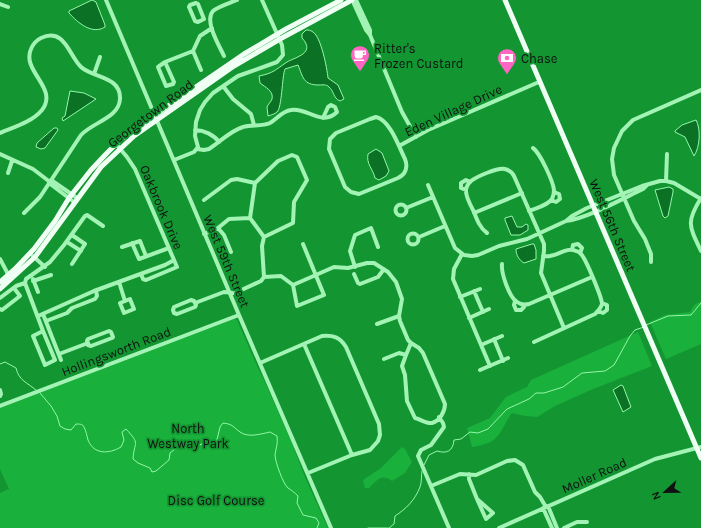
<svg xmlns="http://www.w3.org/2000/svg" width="701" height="528" viewBox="0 0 701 528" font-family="Karla,sans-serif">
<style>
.green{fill:#1ab03c}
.water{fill:#0b7225;stroke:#95f6a9}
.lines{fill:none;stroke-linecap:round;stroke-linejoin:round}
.stream{stroke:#95f6a9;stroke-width:1}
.minor{stroke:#a3f3b5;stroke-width:4}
.major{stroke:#effff3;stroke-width:5}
.labels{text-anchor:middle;stroke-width:3.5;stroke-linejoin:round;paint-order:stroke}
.poi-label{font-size:13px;fill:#111;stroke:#139632;text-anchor:start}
.street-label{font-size:13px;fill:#111;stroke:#139632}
.park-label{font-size:13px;fill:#111;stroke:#139632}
</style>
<rect width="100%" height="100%" fill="#139632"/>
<path class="green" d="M701 301V344L666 359 650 322 665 315 690 312 694 305Z
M234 319 237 320 258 368 264 380 292 443 304 475 328 528H0V493L9 489 0 469V408Z
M638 332 652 366 593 389 555 406 537 417 525 416 512 413C504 423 501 438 488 443 483 445 477 446 472 447L467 428 490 418 506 397 527 387 531 380Z
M402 447 405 449 412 462 405 473 392 481C382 473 377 480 369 488H365L363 480 381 468Z"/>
<path class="water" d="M92 0 96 2 105 25V27C92 35 78 23 69 13V11Z
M306 30C309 30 310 30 313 32 321 37 327 68 328 78L338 85 344 99 340 101C333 98 334 91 329 87 326 84 323 85 319 85 303 85 303 77 298 65L285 69C282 76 282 108 277 112 275 114 271 115 268 116L267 107C268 104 271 102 272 99 274 91 265 87 260 83L259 76C274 73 275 70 287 62 296 57 316 53 302 38V34Z
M70 91 84 93 96 99 63 121 62 118 65 116Z
M696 120C701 129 700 147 694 156L685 137 675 132V131L682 125Z
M54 128H57L58 130 45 148 41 149 36 147 37 143Z
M376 149 382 153 389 171 386 176 379 180 375 178C373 169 366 164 368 154Z
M669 187 673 189V192L668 216 665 218 663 216 655 190Z
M512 216 517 227H522L526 224 528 225V230L520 235H511L505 220V218Z
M532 244H534L536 250V259L524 263C519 260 516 255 516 249Z
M621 385 623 386 631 407 623 412 613 390Z"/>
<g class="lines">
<path class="stream" d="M646 325 668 316 691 315 701 303
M0 364 5 362 16 368C19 381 27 382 37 391
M40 393 51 406 57 416 60 426 65 429 71 430 76 424C79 424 83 424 84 427 86 431 87 436 88 440 94 455 109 454 121 447L124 440 122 432 126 429C141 445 134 441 133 459L138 463 150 468 152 472 156 471 169 460 170 453 175 449 186 447H193L202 444 212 446 216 444 220 427 223 423C233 424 233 427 240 432 248 438 261 434 270 432L277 436C278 445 276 447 275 455 275 461 283 484 288 488 291 490 294 492 298 496L297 503 303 515 316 518 319 523 317 528
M424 465 429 455 437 451C447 454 453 451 454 440L461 439 470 432 478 433 488 429 507 409 529 399 536 393H544L563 387 582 373 605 371 614 365 630 336 635 330 644 327
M368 528H388
M389 528 394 524 395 516C406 509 415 500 420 487 422 482 421 476 422 471"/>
<path class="minor" d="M106 0 239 315 331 528
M354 0V4L366 30 370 35 402 112 416 137
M356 0 370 30V34
M196 3 198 4 204 19 198 22 195 21 189 7 190 5Z
M0 4 8 7
M224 56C219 45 204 21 213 11 219 6 230 3 237 0
M165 62 174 82 173 84 166 86 158 67Z
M165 62 193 51
M201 70 193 51 200 36 212 28
M94 74 100 57
M223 86 233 99 251 114 254 125
M376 117C390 120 399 147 405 159 408 167 406 174 398 178L359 194 351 192 345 187 329 149 330 139 336 133 370 119Z
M195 130C204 130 214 135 219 142
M0 133C14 127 32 122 42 110 59 88 21 71 31 49 33 44 37 40 41 38 65 27 69 56 81 67 93 78 121 76 120 99 119 118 93 122 81 135L40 197 24 213
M116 144 127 157 135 169 177 267 146 280 143 279 141 274
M399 146 428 130 539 82
M197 149 204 150 209 149C220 142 230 131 243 127 251 124 262 127 270 123 277 119 282 111 291 110 307 107 322 127 337 112L335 107 331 105 328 107 323 118
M0 154 33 169 50 182
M174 160 194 152 198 147 195 136 196 122 200 110 205 102 213 93 238 76 277 62 283 55 282 45 262 0
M8 173 12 161
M51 180 77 198
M666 181 667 154
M49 183 74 202
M428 185 455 248 464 255 472 256 478 255 499 246 527 239 566 221 572 216 587 208 642 186 660 181H666L674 183 701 199
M466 190 461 188V183L466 180 470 182
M701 198C686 222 689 226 701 251
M204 200 231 180 237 179 255 183
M551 200 556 202 560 199 559 194 554 192
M395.5 210a5.5 5.5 0 1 1 11 0a5.5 5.5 0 1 1-11 0Z
M406 208 433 197
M529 211C536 208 547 206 552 199 553 197 554 193 554 190 553 181 540 153 533 148
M474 213 522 193
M250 218 255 183 278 161 292 155 297 157 307 180 294 202 293 223 264 237
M250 218 264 237 262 246 264 277
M566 221C588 218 622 199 643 189L647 185
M218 228 224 235 231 252
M487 233C480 228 477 220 474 212 471 206 465 196 466 189 467 186 468 183 471 181 476 177 498 167 505 169 509 170 512 172 514 176L544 244V251L541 273 564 328
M407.5 239a5.5 5.5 0 1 1 11 0a5.5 5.5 0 1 1-11 0Z
M204 234 218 228 229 219 250 218
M72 235 85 244 72 264
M419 237 445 226
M67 242 81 251
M132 243 139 259 169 248
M122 247 140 241 146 256
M572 250 573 245 578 244 582 248 580 253
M462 254 454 269 453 279 490 366
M33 256 45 267
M0 259 9 276
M651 262V254L645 239 634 221 614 175 612 159 614 148 622 131 633 120 701 90
M502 264C501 273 509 297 517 302 521 305 525 305 529 304L592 277
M355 267 350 251 355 235 371 228 378 247
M354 274 358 283 360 284 378 277 384 269
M33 279 38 292
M33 281 51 275
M119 282 125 301
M293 285 334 267 348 268 367 263H374L388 272 396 282 402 299 399 316
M293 285 297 306 324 295 303 244
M474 291 483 312
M460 297 480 289
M0 298 16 286 25 283
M130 299 134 309 124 313 120 303Z
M191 300 194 301 196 305 195 307 177 314 174 313 173 310 174 307Z
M515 301 514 305 516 310H521L524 307V305
M195 303 224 292 235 293 261 281 264 277 281 276 293 285
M0 309 2 310 20 296 14 288
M598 311 603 313 607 310V305L602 303
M43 314 61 360
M38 316 94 291 165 265 174 260
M469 318 489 309
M46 321 67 313 72 308 95 299 97 296 96 291
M377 324 399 316 400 321 408 340 411 343 419 348 423 353 445 404C445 411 440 421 432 423 427 424 420 419 415 418L407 401 405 375 402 366 406 355
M43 331 25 283 26 279 50 262 64 245 85 216 87 215 103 226
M43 331 55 360 45 365 33 336Z
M109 331 111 332 113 337 112 338 91 346 88 345 87 341 88 339Z
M494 339 503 361
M534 342 595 314C598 311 601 308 602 304 602 298 586 259 581 254 580 253 578 251 576 251 565 246 555 259 543 256
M304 344 352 455
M481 345 502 336
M59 354 88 343
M384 359 399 353 406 355 411 343
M260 363 322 336C333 335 340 337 346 347L379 424 380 435 378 441 370 450 352 455 308 473
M480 370 508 358
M0 390 1 394 0 396
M0 406 239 315
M439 417 443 423 444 427 431 445 421 450 418 456 449 528
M469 474V479L477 499 493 513 486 519 477 499
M431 486 460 474 476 475 507 461 515 460 523 465 535 492 540 497 546 507
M548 506 557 528
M543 508 552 528
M499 528 655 459 701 447
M564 528 577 522H587"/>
<path class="major" d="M505 0 701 458
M0 282 15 269 34 249 55 221 69 198 91 170 107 153 120 140 155 115 244 54 286 29 341 0
M0 289 35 257 101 167 134 136 234 66 280 39 352 0"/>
</g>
<defs>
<symbol id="cafe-pin" viewBox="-11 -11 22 30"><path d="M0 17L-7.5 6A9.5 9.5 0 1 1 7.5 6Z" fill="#ff65c3" stroke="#139632"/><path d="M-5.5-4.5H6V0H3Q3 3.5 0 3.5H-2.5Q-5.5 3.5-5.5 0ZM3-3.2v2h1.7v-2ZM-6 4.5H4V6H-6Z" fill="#fff"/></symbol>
<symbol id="bank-pin" viewBox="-11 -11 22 30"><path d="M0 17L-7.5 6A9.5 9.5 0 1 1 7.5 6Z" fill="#ff65c3" stroke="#139632"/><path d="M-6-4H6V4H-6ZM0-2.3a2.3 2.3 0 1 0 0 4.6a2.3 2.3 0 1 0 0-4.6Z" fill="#fff"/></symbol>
</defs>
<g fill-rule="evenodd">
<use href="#cafe-pin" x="349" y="44" width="22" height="30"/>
<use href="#bank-pin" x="496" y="47" width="22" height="30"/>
</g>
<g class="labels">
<g class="poi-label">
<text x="374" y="53">Ritter's<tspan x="374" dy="15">Frozen Custard</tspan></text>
<text x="521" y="63">Chase</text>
</g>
<g class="street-label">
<text transform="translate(453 110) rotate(-25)" y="5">Eden Village Drive</text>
<text transform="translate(150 113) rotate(-37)" y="5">Georgetown Road</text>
<text transform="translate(162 207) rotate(67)" y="5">Oakbrook Drive</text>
<text transform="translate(613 225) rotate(67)" y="5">West 56th Street</text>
<text transform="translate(227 261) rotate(67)" y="5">West 59th Street</text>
<text transform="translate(116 351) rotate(-21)" y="5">Hollingsworth Road</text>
<text transform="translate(594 475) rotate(-24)" y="5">Moller Road</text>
</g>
<g class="park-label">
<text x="188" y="433">North<tspan x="188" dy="15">Westway Park</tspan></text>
<text x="216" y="505">Disc Golf Course</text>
</g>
</g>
<g transform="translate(665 492) rotate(248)" stroke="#139632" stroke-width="3" paint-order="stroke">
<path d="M0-3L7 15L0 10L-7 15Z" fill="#111111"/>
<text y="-6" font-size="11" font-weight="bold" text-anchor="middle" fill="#111111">N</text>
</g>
</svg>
